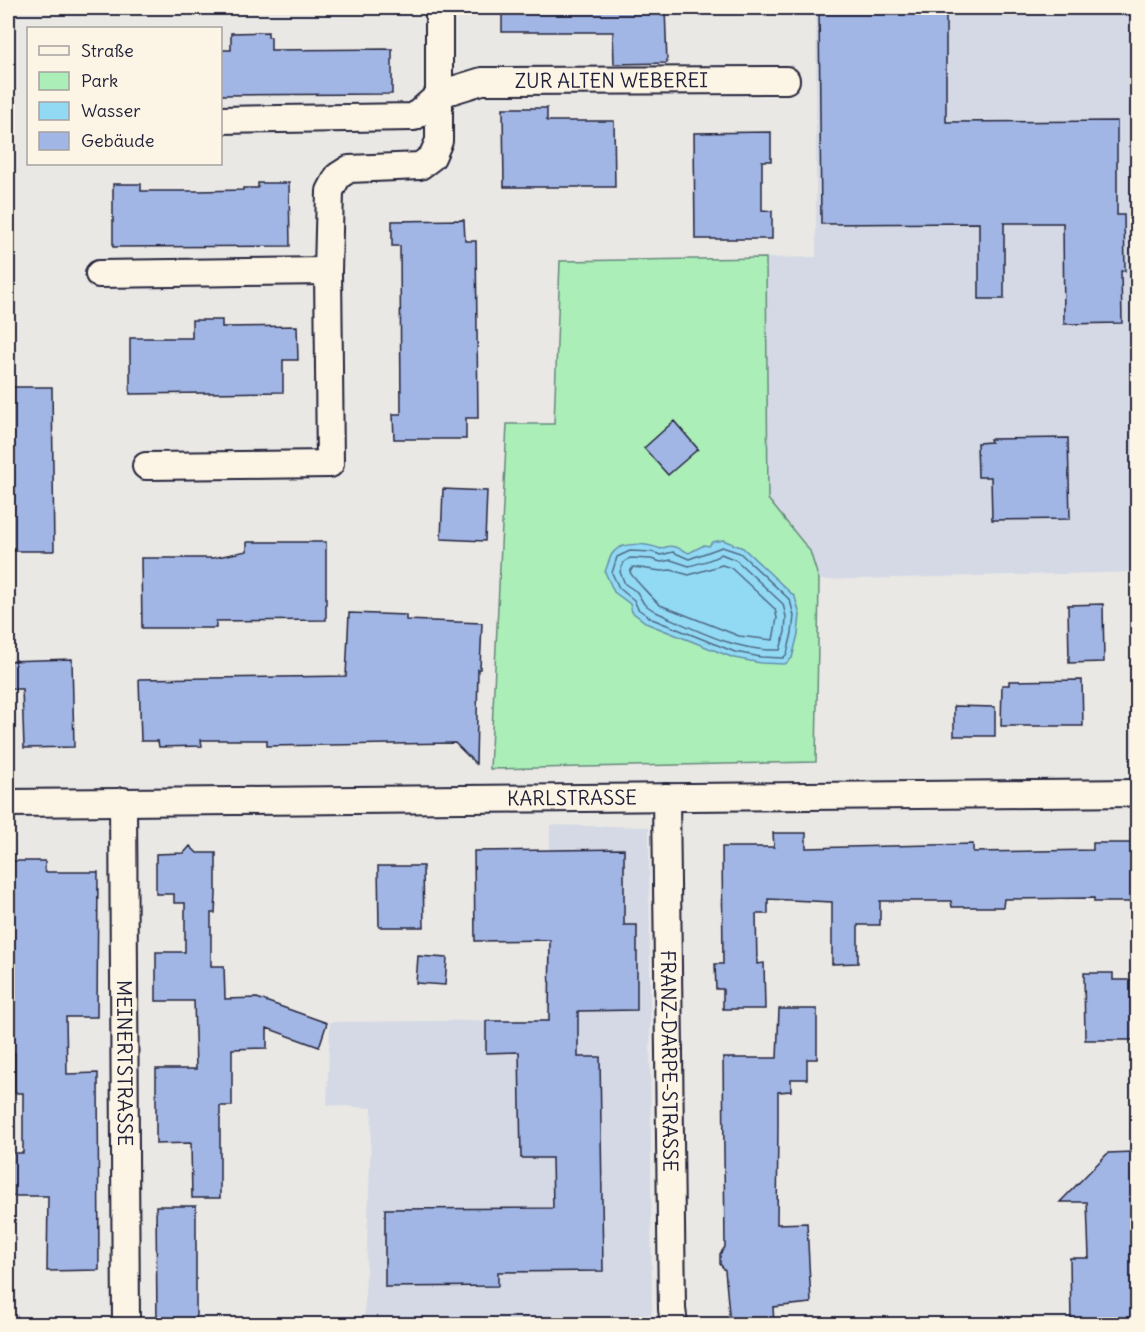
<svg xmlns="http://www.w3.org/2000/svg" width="1145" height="1332" viewBox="0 0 1145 1332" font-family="Delius,sans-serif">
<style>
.built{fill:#d4d9e5}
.green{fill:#abeeb8;stroke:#66887a;stroke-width:1.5}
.water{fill:#92d9f4;stroke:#6590aa;stroke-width:1.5}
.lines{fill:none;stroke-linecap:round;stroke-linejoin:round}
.shore{stroke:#4f6b85;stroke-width:1.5}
.building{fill:#a1b6e4;stroke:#22223b;stroke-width:1.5}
.minor-casing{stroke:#22223b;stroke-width:30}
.minor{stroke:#fcf5e5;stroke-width:26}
.labels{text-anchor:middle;stroke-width:4.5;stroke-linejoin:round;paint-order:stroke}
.street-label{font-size:20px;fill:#22223b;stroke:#fcf5e5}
</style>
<rect width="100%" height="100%" fill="#eae8e5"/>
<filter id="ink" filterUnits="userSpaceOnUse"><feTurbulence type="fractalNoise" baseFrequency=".0167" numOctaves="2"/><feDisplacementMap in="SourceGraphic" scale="12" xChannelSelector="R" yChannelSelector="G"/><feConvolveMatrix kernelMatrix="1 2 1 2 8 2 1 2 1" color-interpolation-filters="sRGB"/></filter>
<g filter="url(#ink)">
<path class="built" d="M816 8H1132L1137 572 819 580 810 551 768 499 766 258 816 257Z
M550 825 649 827 652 1314 575 1320V1324H364L372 1108 327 1105 330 1022 547 1020Z"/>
<path class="green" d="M766 258 768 499 810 551 819 580 816 762 490 769 507 424H554L560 261Z"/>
<path class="water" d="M723 540 743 548 795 597 800 615 798 634 792 658 785 664 761 663 734 658 648 624 632 612 630 604 614 592 605 572C607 567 609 559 612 554 621 540 648 544 661 549 671 543 679 548 689 553L704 545 709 546 712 542Z"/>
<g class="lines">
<path class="shore" d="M722 547 740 553 790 600 794 616 792 633 787 654 783 658 761 657 735 652 652 619 638 609 634 600 619 588 612 573 617 557 630 551 652 552 661 555 673 552 689 559Z
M721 554 736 560 783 604 786 617 785 632 780 650C737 652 694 629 656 612L644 604 637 592 625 584 620 572 624 562 630 558 651 559 661 562 671 560 689 566C697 564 715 559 721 554Z
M722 565 731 568 775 609 777 618 773 640 739 636 660 605C655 601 632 577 630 572L633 567 661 571 671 570 689 575Z"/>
</g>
<path class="building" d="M502 8H665L667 63 614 64 613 32H502Z
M819 8H946V122L1117 121V215H1124L1125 271H1121L1122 323 1064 324 1063 223H1004V299H979V223L821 224Z
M268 32V37H271V50L392 49V94L220 95V50H231V33Z
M503 108H547V121H614L615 187H504Z
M771 132V161H762V210L772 211V239H695L694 133Z
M258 183H289L290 246 113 247V184H141V191H199L243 190V188H258Z
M464 220 465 241H476L478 418H466V439H394L393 414H401L400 246H392V221Z
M192 320H222V327L297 326 298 360H283V392L130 394V338H192Z
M8 387H52L54 551H8Z
M674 421 698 449 668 475 644 448Z
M1068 438 1070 519 992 520 991 477H978L977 443 991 442 990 439Z
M443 489 487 491 485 541 441 539Z
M247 542H326V620L216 621V628H142L141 558H213L247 551Z
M1103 604 1104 662 1069 663 1068 605Z
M349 613 406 615V620L482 623 480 669H478L476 764 455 743 267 746V740H201L202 746 159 747 158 741H141L139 679 346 676Z
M72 659 74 747 24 748 22 689H8V661Z
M1082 680 1083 726H1001L1002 685H1009V681Z
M954 706 995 707V736H954Z
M773 833H806V848L973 844V852L1093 850V843H1137V902H1094V898L1004 899 1003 907H952L951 901H880V925H858V963L832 964V902L768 899V914H756L757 964 764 963 765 1009H723V989H716L715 964H723L722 847H774Z
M190 846 197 853H216V895L215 913H211V966H224L225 999 257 998 327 1023 319 1047 267 1028V1048L232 1049V1106H220V1198H192L191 1143 156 1144V1069H196L194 1001H156V952H185V903H174V894H156V854L184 853Z
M624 849V925H637V1010L578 1011V1057H600L603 1271 498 1272V1286L385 1287V1209L553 1208 552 1158H521L519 1052 486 1053V1021H549L550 940 475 941 474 851Z
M10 861H45V872H98L97 1017H66L67 1074 98 1073 99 1270 47 1271 48 1196H8V1153H23V1093H15V1053H8Z
M378 866H423L424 927H379Z
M418 956 447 958 445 985 416 983Z
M1084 973H1113V980H1137V1040H1085Z
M779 1009H817V1059H807V1079H791V1091L778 1092V1125L777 1224 807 1223 811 1303 773 1307 774 1324H730L725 1270 720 1264V1254L725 1247 723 1058H777Z
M1132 1152V1159H1137V1322H1126V1324H1071L1070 1258H1089L1087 1202H1060L1108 1153Z
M156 1206H196V1324H157Z"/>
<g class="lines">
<defs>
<g id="minor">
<path id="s1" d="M220 120 414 117 440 94 482 81 786 80"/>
<path d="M99 274 328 271"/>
<path d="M146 466 330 464 328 271 330 191 338 176 349 169 420 166 432 157 439 141V8"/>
<path id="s2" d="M666 797 672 1309 674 1324"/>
<path id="s3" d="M123 801 126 1324"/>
<path id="s4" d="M8 803 1138 793"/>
</g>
</defs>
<use href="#minor" class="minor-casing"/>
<use href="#minor" class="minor"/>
</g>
</g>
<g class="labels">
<g class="street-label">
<text dy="7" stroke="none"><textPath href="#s1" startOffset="402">ZUR ALTEN WEBEREI</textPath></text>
<text dy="7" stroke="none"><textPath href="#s4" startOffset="564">KARLSTRASSE</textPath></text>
<text dy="7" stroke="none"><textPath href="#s2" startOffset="264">FRANZ-DARPE-STRASSE</textPath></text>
<text dy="7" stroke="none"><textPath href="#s3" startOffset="262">MEINERTSTRASSE</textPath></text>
</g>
</g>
<rect width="1145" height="1332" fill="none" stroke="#fcf5e5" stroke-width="30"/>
<rect x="15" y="15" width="1115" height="1302" fill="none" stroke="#22223b" stroke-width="2" filter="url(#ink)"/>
<rect x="27" y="27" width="195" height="138" fill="#fcf5e5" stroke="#a5a1a1" stroke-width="1.5"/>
<rect x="39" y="46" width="30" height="9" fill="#fcf5e5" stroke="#a5a1a1" stroke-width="1.5"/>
<text x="81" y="57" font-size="18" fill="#22223b">Straße</text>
<rect x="39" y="72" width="30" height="18" fill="#abeeb8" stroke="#a5a1a1" stroke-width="1.5"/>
<text x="81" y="87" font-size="18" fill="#22223b">Park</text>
<rect x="39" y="102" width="30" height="18" fill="#92d9f4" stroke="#a5a1a1" stroke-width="1.5"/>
<text x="81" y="117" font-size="18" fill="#22223b">Wasser</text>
<rect x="39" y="132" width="30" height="18" fill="#a1b6e4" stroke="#a5a1a1" stroke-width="1.5"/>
<text x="81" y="147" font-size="18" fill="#22223b">Gebäude</text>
</svg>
